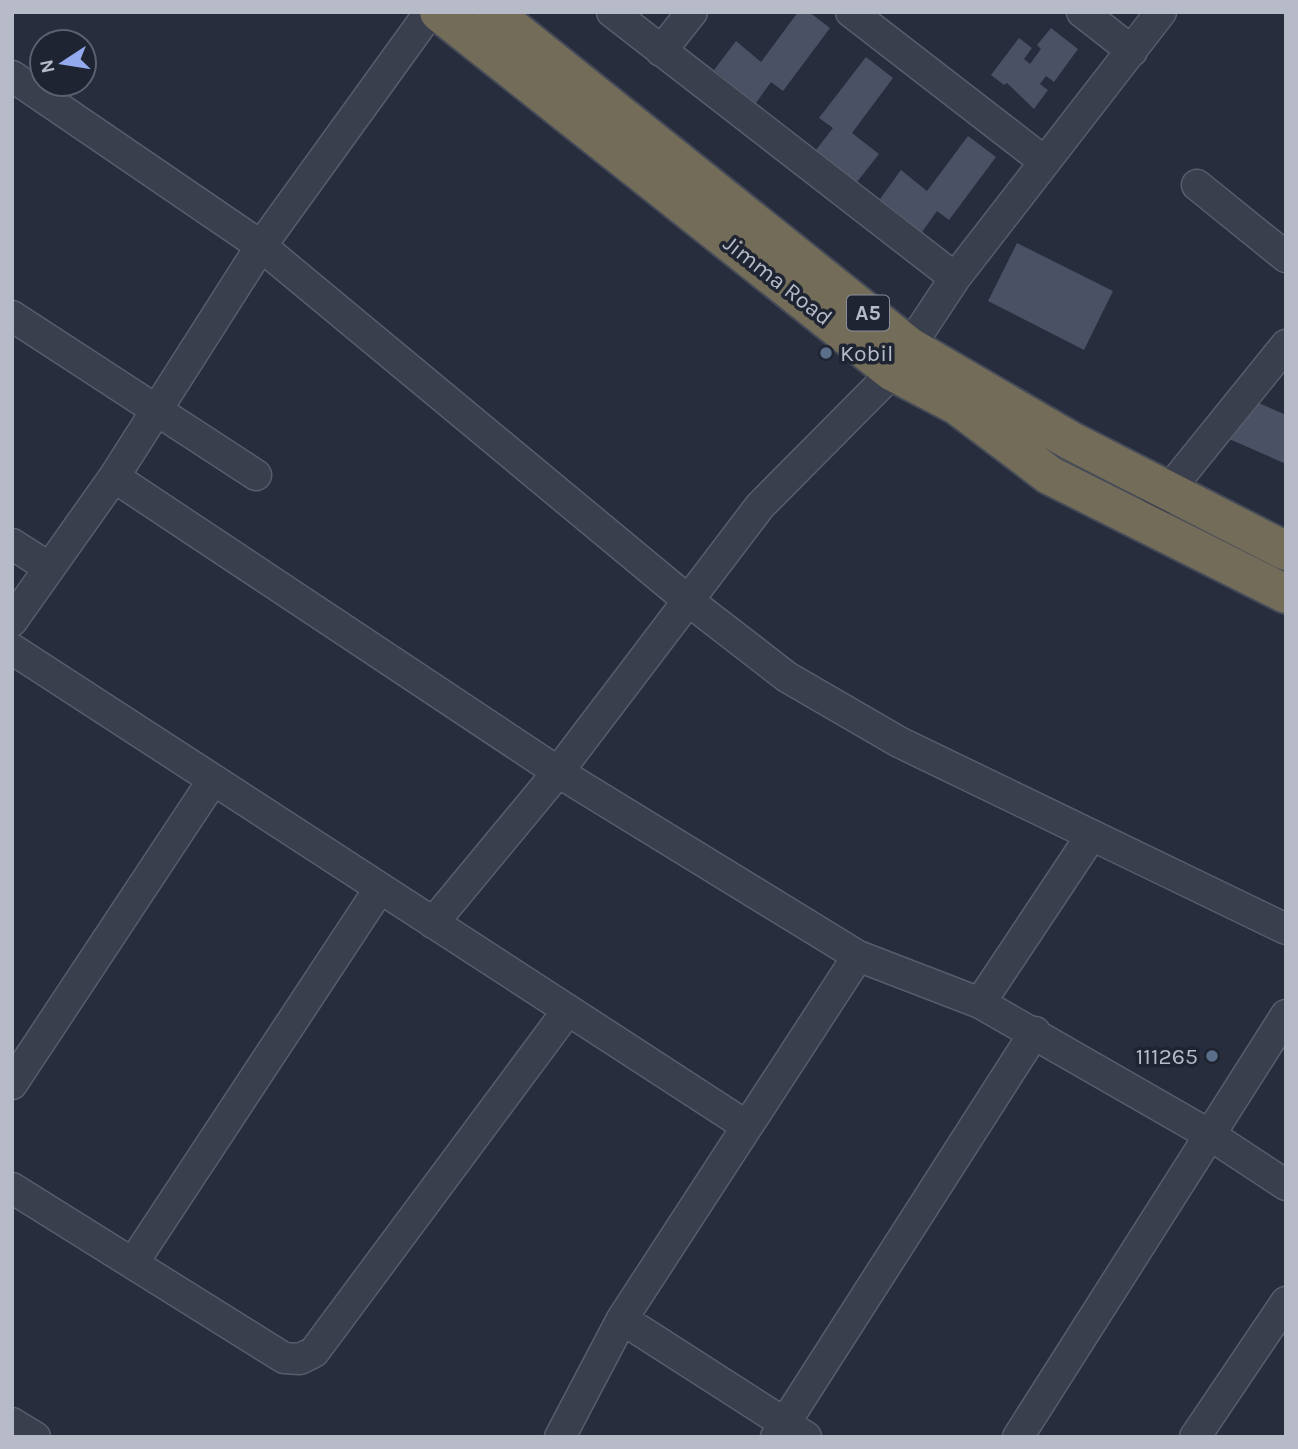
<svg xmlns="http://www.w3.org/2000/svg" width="1298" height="1449" viewBox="0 0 1298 1449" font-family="Karla,sans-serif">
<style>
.building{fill:#4b5164}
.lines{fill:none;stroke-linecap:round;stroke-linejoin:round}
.minor-casing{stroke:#585d6b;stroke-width:33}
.highway-casing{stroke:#454a58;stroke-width:42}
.minor{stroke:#3a3f4d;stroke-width:30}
.highway{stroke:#726c58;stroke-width:38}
.service-dot{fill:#5c6f8a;stroke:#1f2432;stroke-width:2.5}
.labels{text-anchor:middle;stroke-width:7;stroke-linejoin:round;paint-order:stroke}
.shield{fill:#1f2432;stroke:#898e9b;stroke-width:2}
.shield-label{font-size:21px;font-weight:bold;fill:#b7bbc8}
.street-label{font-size:23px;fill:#b7bbc8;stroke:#1f2432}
.poi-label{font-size:23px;fill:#b7bbc8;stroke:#1f2432;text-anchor:start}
</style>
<rect width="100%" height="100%" fill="#272d3d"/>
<path class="building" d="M798 12H809L830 28 783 91 771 82 756 103 714 70 736 41 761 62Z
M1051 28 1078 49 1054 82 1046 76 1040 84 1048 90 1034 109 1007 83 1004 85 991 75 1019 38 1032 48 1024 59 1030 64 1041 49 1037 45Z
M866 57 893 78 852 133 879 154 857 182 816 150 833 128 819 118Z
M968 136 996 157 949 220 937 211 922 232 880 199 901 170 927 191Z
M1017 243 1113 291 1084 350 988 301Z
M1245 397 1286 415V464L1227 438Z"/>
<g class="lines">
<defs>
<path id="minor" d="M612 12 955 278
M851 12 1045 162
M1082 12 1132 51
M661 51 692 12
M12 76 261 246 690 602 787 677 899 742 1286 929
M1197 185 1286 257
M12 316 256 475
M114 477 558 772 858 956 980 1003 1210 1135 1286 1185
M1155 507 1286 345
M12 544 48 567
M12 621 114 477 261 246 430 12
M12 649 745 1125
M433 923 558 772 760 506 893 372 955 278 1161 12
M980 1003 1091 836
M12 1084 213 780
M12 1188 284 1358 300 1359 314 1352 568 1010
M133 1263 380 888
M622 1319 806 1437
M12 1423 35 1437
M560 1437 622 1319 858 956
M776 1437 1035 1032
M1018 1437 1286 1015
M1195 1437 1286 1302"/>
<path id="highway" d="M439 12 893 372 958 406 1049 475 1286 594
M492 12 910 347 1071 441 1286 551"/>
</defs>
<use href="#minor" class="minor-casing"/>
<use href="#highway" class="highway-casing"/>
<use href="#minor" class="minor"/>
<use href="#highway" class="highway"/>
</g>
<g class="service-dot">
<circle cx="826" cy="353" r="7"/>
<circle cx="1212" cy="1056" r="7"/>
</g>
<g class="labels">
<rect class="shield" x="847" y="295.5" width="42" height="35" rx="5"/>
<g class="shield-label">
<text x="868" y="320">A5</text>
</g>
<g class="street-label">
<text transform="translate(778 280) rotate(38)" y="8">Jimma Road</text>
</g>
<g class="poi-label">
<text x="840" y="361">Kobil</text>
<text x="1198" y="1064" text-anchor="end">111265</text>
</g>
</g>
<rect width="1298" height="1449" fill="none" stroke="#b7bbc8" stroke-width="28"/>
<g transform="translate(63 63) rotate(258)"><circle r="33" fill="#1f2432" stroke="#5c606e" stroke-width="2"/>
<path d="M0-5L12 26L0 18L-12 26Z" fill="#94aaef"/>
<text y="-10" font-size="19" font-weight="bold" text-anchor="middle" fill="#b7bbc8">N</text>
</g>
</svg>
